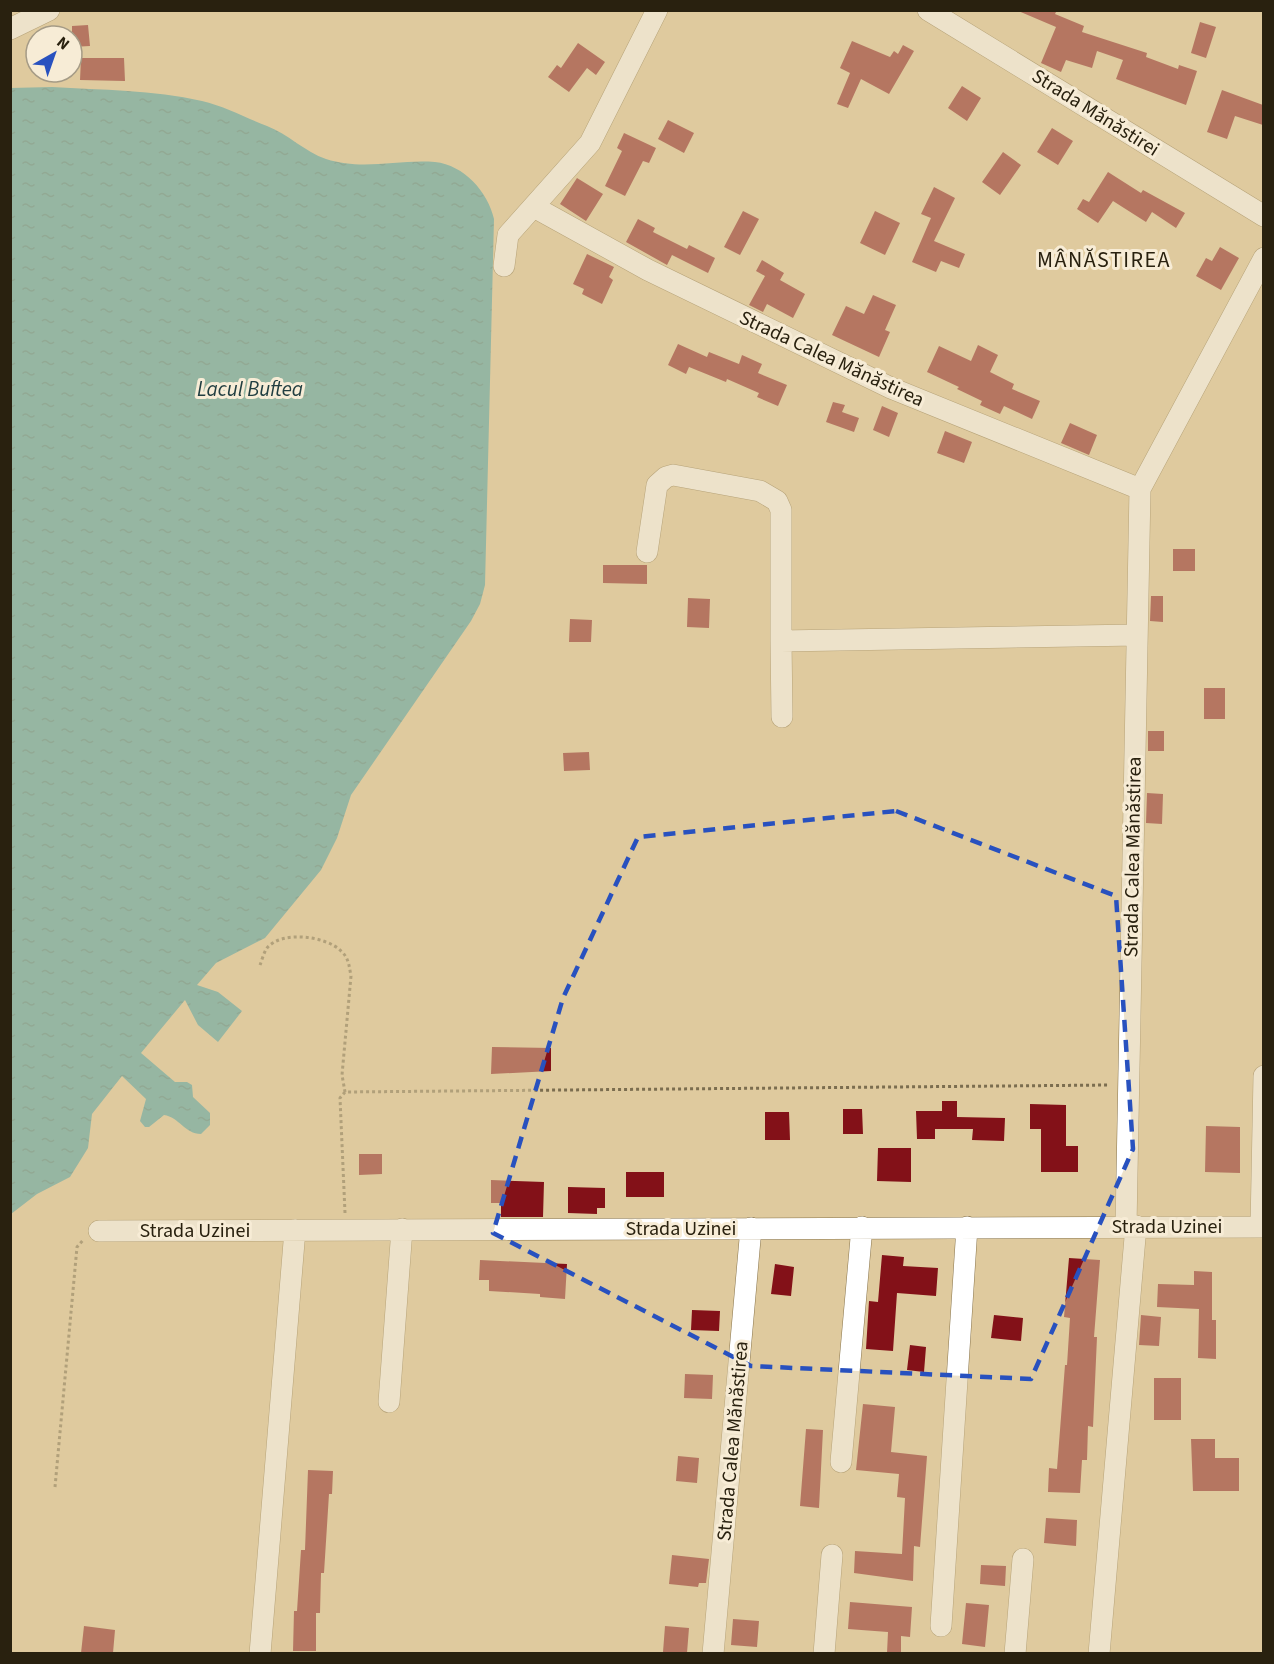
<svg xmlns="http://www.w3.org/2000/svg" width="1274" height="1664" viewBox="0 0 1274 1664" font-family="'Source Sans 3',sans-serif">
<style>
.water{fill:url(#water-ripples)}
.building{fill:#831118}
.lines{fill:none;stroke-linecap:round;stroke-linejoin:round}
.minor-casing{stroke:#88744b;stroke-width:22}
.path{stroke:#7b6d4f;stroke-width:3;stroke-dasharray:3 3;stroke-linecap:butt}
.minor{stroke:#fff;stroke-width:21}
.marked{fill:none;stroke:#2851bf;stroke-width:4.5;stroke-dasharray:12 8;stroke-linejoin:round}
.labels{text-anchor:middle;stroke-width:6;stroke-linejoin:round;paint-order:stroke}
.street-label{font-size:20px;fill:#29210f;stroke:#f7ecd6}
.water-label{font-size:21px;font-style:italic;fill:#213e41;stroke:#f7ecd6}
.quarter-label{font-size:22px;letter-spacing:1.5px;fill:#29210f;stroke:#f7ecd6}
</style>
<defs>
<pattern id="water-ripples" width="26" height="14" patternUnits="userSpaceOnUse" patternTransform="scale(1.5)"><rect width="26" height="14" fill="#3f9da7"/><path d="M2 4q2-2 4 0t4 0M15 11q2-2 4 0t4 0" fill="none" stroke="#358086"/></pattern>
</defs>
<rect width="100%" height="100%" fill="#dfca9e"/>
<path class="water" d="M52 87C102 90 153 90 202 101 224 106 246 118 267 126 288 134 305 152 326 159 363 171 398 159 435 162 464 165 488 192 494 219L485 585 480 604 471 621 351 795 337 838 321 870 265 938 216 963 197 985 218 992 242 1011 218 1042 198 1025 185 1000 141 1053 175 1082H187L192 1085 193 1097 210 1113V1125L201 1134C185 1134 179 1117 164 1115L149 1127H145L140 1121 146 1099 122 1076 92 1114 88 1148 70 1177 37 1194 11 1214 10 88Z"/>
<path class="building" d="M1016 10H1057L1055 14 1084 26 1082 32 1147 53 1146 57 1178 69 1179 65 1197 71 1186 105 1116 79 1123 60 1097 51 1092 68 1066 60 1061 72 1041 63 1056 27Z
M1200 22 1216 27 1206 58 1191 53Z
M88 25 90 46 72 47V26Z
M852 41 890 57 894 51 898 54 903 45 914 51 889 94 861 79 848 108 837 104 850 73 840 68Z
M578 43 605 62 596 75 587 68 569 92 548 77 557 65 561 68Z
M81 58H124L125 81 80 80Z
M962 86 981 98 967 121 948 108Z
M1222 90 1263 105V125L1235 116 1227 139 1207 132Z
M668 120 694 133 684 153 658 139Z
M1052 128 1073 141 1058 165 1037 152Z
M624 133 656 148 649 163 643 161 625 196 605 186 622 151 617 148Z
M1003 152 1021 165 1000 195 982 182Z
M1108 172 1141 193 1143 190 1185 213 1176 228 1152 212 1146 222 1113 201 1098 223 1077 209 1083 199 1089 202Z
M577 178 603 194 586 221 560 204Z
M934 187 955 198 934 241 965 254 959 268 941 261 936 272 912 262 931 218 921 214Z
M743 211 759 219 740 255 724 247Z
M875 211 900 223 885 255 860 243Z
M638 219 655 228 653 232 687 249 689 245 715 258 708 273 672 255 667 265 626 242Z
M1220 247 1239 258 1221 290 1196 276 1206 258 1212 261Z
M587 254 614 267 609 277 613 280 602 304 582 294 584 289 573 284Z
M762 260 784 273 780 280 805 294 793 318 767 304 763 312 749 305 765 276 756 271Z
M873 295 896 305 885 330 890 332 879 357 832 335 846 306 864 314Z
M678 344 707 357 709 352 739 364 742 355 762 364 758 373 787 385 778 406 757 397 759 393 727 379 726 382 689 367 686 374 668 365Z
M978 345 998 355 990 372 1014 384 1012 389 1040 401 1032 419 1004 406 1000 414 980 405 982 401 957 389 959 387 927 372 939 346 971 361Z
M833 402 845 405 842 412 859 418 854 432 826 422Z
M882 406 898 413 889 437 873 430Z
M1070 423 1097 435 1089 455 1061 443Z
M945 431 972 442 964 463 937 453Z
M1173 549H1195V571H1173Z
M603 565H647V584L603 583Z
M1151 596H1163V622L1150 621Z
M688 598 710 599 709 628 687 627Z
M570 619 592 620 591 642H569Z
M1204 688H1225V719H1204Z
M1148 731H1164V751H1148Z
M589 752 590 770 564 771 563 753Z
M1147 793 1163 794 1162 824 1146 823Z
M492 1047 551 1048V1071L491 1074Z
M942 1101H957V1117L1005 1118 1004 1141 972 1140 973 1129H935V1139H917L916 1111H942Z
M1030 1104 1066 1105V1146H1078V1172H1041V1129H1030Z
M843 1109H862L863 1134H843Z
M765 1112H789L790 1140H765Z
M1206 1126 1240 1127V1173L1205 1172Z
M878 1148H911V1182L877 1181Z
M359 1154H382V1174L359 1175Z
M626 1172H664V1197H626Z
M491 1180 544 1182 543 1217H501V1203H491Z
M568 1187 605 1188V1208H597V1214L568 1213Z
M882 1255 904 1257 903 1266 938 1268 936 1296 897 1293 893 1351 866 1349 869 1301 878 1302Z
M1069 1258 1100 1260 1094 1337H1097L1093 1427 1088 1426 1087 1460H1082L1080 1493 1048 1492 1049 1468 1057 1469 1065 1365H1067L1070 1318 1064 1317Z
M480 1260 567 1264 565 1299 540 1297V1294L489 1291V1280H479Z
M775 1264 794 1267 791 1296 771 1294Z
M1194 1271 1212 1272V1320H1216V1359L1198 1358 1199 1309 1157 1307 1158 1284 1194 1285Z
M692 1310 720 1311 719 1331 691 1330Z
M994 1315 1023 1318 1021 1341 991 1338Z
M1141 1315 1161 1317 1159 1346 1139 1345Z
M910 1345 926 1347 924 1372 907 1370Z
M685 1374 713 1375 712 1399 684 1398Z
M1154 1378H1181V1420H1154Z
M863 1404 895 1407 891 1452 927 1456 920 1547 914 1546 913 1581 854 1573 855 1551 902 1554 905 1498 897 1497 899 1474 856 1470Z
M806 1429 823 1430 819 1508 800 1506Z
M1191 1439H1215V1458H1239V1491H1193Z
M678 1456 699 1458 697 1483 676 1481Z
M308 1470 333 1471 332 1494H329L324 1573H321L320 1613H316V1651H293L294 1611H297L301 1550H305Z
M1046 1518 1077 1520 1076 1546 1044 1543Z
M672 1555 709 1559 706 1583H699L698 1587 669 1584Z
M981 1565 1006 1566 1005 1586 980 1584Z
M850 1602 912 1607 910 1637 901 1636V1653H887L888 1632 848 1629Z
M966 1603 989 1605 985 1647 962 1644Z
M733 1619 759 1621 757 1647 731 1645Z
M84 1626 115 1630 113 1653H81Z
M665 1626 689 1628 687 1653 663 1652Z"/>
<g class="lines">
<defs>
<path id="minor" d="M928 10 1264 216
M10 29 49 10
M534 207 648 270 891 388 1140 489
M504 266 508 235 590 143 657 10
M647 552 657 485 666 477 673 475 760 491 777 501 781 510V641L1137 635
M781 641 782 717
M1126 1226 1140 489 1264 258
M1261 1227 1264 1076
M99 1231 1264 1227
M389 1402 402 1229
M841 1462 862 1227
M941 1626 967 1227
M260 1654 295 1230
M713 1654 751 1228
M824 1654 832 1555
M1015 1654 1023 1559
M1099 1654 1136 1226"/>
</defs>
<use href="#minor" class="minor-casing"/>
<path class="path" d="M260 965C262 960 264 952 267 948 282 930 326 936 341 951 349 958 349 966 351 976L342 1075 345 1092
M345 1213 340 1098 345 1092 1110 1085
M55 1487 77 1247 84 1239"/>
<use href="#minor" class="minor"/>
</g>
<path d="M0 0H1274V1664H0ZM896 811 1116 896 1133 1149 1031 1379 751 1366 493 1233 563 998 638 837Z" fill="#dfca9e" fill-opacity=".55" fill-rule="evenodd"/>
<path class="marked" d="M896 811 1116 896 1133 1149 1031 1379 751 1366 493 1233 563 998 638 837Z"/>
<g class="labels">
<g class="street-label">
<text transform="translate(1096 112) rotate(32)" y="7">Strada Mănăstirei</text>
<text transform="translate(832 358) rotate(25)" y="7">Strada Calea Mănăstirea</text>
<text transform="translate(1132 857) rotate(-89)" y="7">Strada Calea Mănăstirea</text>
<text x="1167" y="1233">Strada Uzinei</text>
<text x="681" y="1235">Strada Uzinei</text>
<text x="195" y="1237">Strada Uzinei</text>
<text transform="translate(732 1441) rotate(-85)" y="7">Strada Calea Mănăstirea</text>
</g>
<g class="water-label">
<text x="250" y="396">Lacul Buftea</text>
</g>
<g class="quarter-label">
<text x="1104" y="267">MÂNĂSTIREA</text>
</g>
</g>
<rect width="1274" height="1664" fill="none" stroke="#29210f" stroke-width="24"/>
<g transform="translate(54 54) rotate(40)"><circle r="28" fill="#f7ecd6" stroke="#a59b86" stroke-width="1.5"/>
<path d="M0-4.5L10 22L0 15L-10 22Z" fill="#2851bf"/>
<text y="-9" font-size="16" font-weight="bold" text-anchor="middle" fill="#29210f">N</text>
</g>
</svg>
